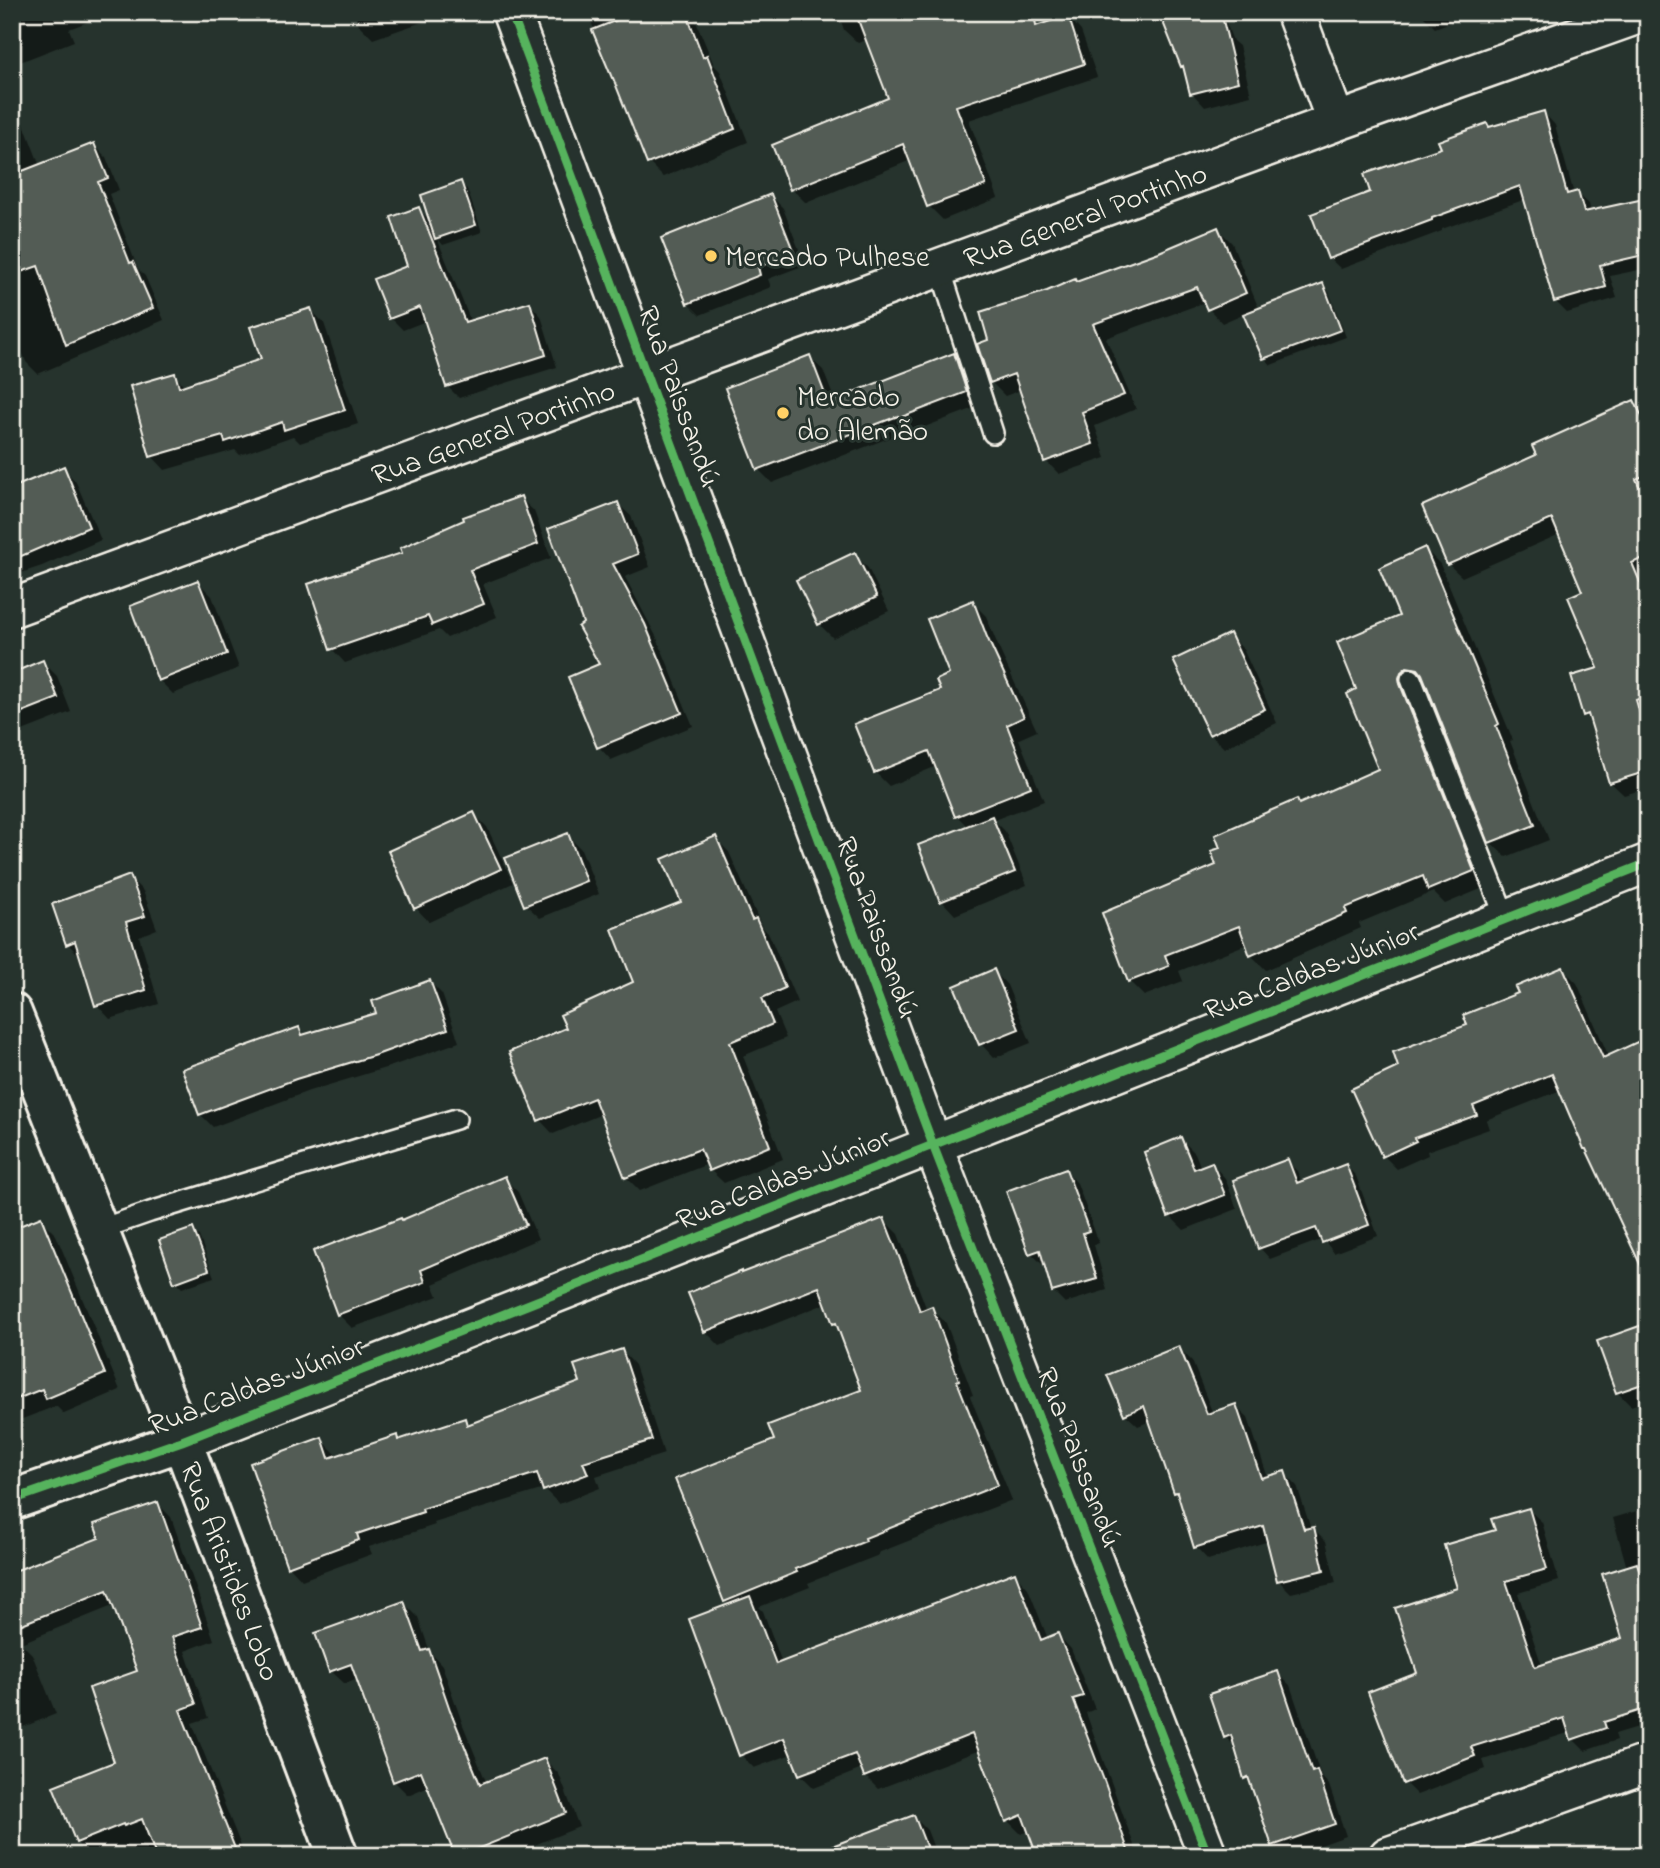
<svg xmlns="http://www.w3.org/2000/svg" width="1660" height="1868" viewBox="0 0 1660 1868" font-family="'Indie Flower',sans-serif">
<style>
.shadow{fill:#0007}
.building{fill:#525c55;stroke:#f4f1e8;stroke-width:2}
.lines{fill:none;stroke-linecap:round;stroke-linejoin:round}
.lane-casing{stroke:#f4f1e8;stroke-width:24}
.street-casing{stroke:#f4f1e8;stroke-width:42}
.secondary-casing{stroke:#f4f1e8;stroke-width:44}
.lane{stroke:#26332d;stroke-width:19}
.street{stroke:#26332d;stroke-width:37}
.secondary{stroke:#26332d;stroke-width:38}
.cycleway-casing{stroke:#26332d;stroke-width:13}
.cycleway{stroke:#56b35d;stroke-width:9}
.poi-dot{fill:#ffd166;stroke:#26332d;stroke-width:2.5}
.labels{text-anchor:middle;stroke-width:6;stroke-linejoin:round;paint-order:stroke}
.street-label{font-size:30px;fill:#f4f1e8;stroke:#26332d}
.poi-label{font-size:30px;fill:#f4f1e8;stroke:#26332d;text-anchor:start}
</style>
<rect width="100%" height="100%" fill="#26332d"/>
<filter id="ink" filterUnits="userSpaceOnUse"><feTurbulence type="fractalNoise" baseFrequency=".0143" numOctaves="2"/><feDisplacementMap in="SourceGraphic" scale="14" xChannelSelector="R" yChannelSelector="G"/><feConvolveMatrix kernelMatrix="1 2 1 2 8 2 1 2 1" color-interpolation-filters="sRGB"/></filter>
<g filter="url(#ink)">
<path class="shadow" d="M12 12H114L69 29 74 41 15 64 12 62Z
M355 12H429L431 19 373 39 359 25Z
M587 12H692L714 65 720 71 748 142 663 177 649 163Z
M838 12H924L942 59 1068 17 1081 31 1097 77 969 120 998 198 943 220 929 206 911 160 806 203 792 189 891 99 867 40 858 43 844 30Z
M1161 12H1222L1233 41 1239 46 1251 95 1205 107 1192 93 1186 69 1182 66Z
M1422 12H1477L1435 28 1424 17Z
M12 109 22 119 40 166 94 145 106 157 119 190 109 194 138 269 145 276 164 320 38 374 26 362 17 339 12 334Z
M1544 113 1555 125 1574 194 1577 193 1589 204 1591 212 1648 200V268L1610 276 1617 298 1567 313 1556 302 1526 199 1442 229V231L1341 269 1329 258 1373 193 1443 149 1490 128Z
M460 183 467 189 482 232 443 245 437 238 471 322 530 304 541 316 557 367 459 398 447 386 426 321 403 330 391 318 409 267 418 209 432 222Z
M771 196 783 208 805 265 768 279 771 287 700 315 688 303Z
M1218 229 1232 243 1259 309 1323 285 1329 292 1346 337 1271 365 1265 358 1245 313 1222 323 1209 309 1206 302 1106 338 1136 409 1095 426 1106 458 1059 474 1046 461 1021 390 1005 396 991 382 980 345 991 341 1076 284 1160 254Z
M311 310 324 323 358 424 300 443 293 436 240 455 235 450 165 470 152 456 174 375 186 387 263 361Z
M954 355 968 369 980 406 914 431 912 429 772 483 758 469 809 357 823 370 835 401Z
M1634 402 1648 416V575L1644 576 1648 585V788L1624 795 1610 782 1593 723 1585 715 1600 669 1585 592 1560 534 1462 577 1448 564 1538 456Z
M63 468 76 482 101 540 42 566 12 576V490Z
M520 498 534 511 551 558 483 584 497 617 447 638 439 630 345 663 332 649Z
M618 504 631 516 650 567 625 577 657 638 693 726 611 760 599 747 570 678 601 665 585 624Z
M1425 549 1440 564 1513 740 1510 741 1549 840 1506 857 1490 842 1427 682H1421L1488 886 1445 904 1433 892 1359 923 1361 928 1266 970 1251 955 1247 944 1179 971 1183 981 1144 996 1129 981 1219 866 1223 849 1297 801 1301 805 1381 770 1358 690 1402 617Z
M854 554 868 568 889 611 833 638 819 624Z
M198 582 212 596 239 668 173 694 159 680Z
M972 602 986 616 1001 653 1037 731 1019 739 1044 801 994 820 1005 831 1027 885 955 915 942 901 968 827 957 816 937 766 889 786 875 772 943 691 951 675Z
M1230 635 1243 649 1277 723 1224 748 1210 734Z
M43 662 57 676 71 712 12 735V675Z
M474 814 487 827 513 883 429 922 416 908 390 852Z
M567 835 581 849 599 894 540 918 526 905Z
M715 838 729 852 762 927 769 934 797 1002 775 1012 786 1038 743 1056 783 1159 724 1183 710 1170 708 1164 640 1191 626 1177 602 1114 553 1134 540 1120 568 1029 636 983 683 903Z
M129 877 143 891 157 929 139 936 159 1004 110 1019 97 1005 82 958 68 944Z
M1648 929V954L1638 935Z
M1563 969 1577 983 1609 1057 1561 1090 1486 1120 1489 1129 1427 1151 1428 1155 1397 1169 1384 1156 1400 1067Z
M994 971 1007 985 1031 1043 994 1058 981 1044Z
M430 982 442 994 459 1042 392 1066 309 1091 213 1127 200 1114 299 1029 306 1036 378 1014Z
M1181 1139 1195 1153 1201 1168 1212 1164 1225 1178 1237 1209 1184 1230 1170 1216Z
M1287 1161 1297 1171 1302 1183 1346 1166 1356 1176 1378 1236 1334 1253 1323 1239 1270 1259 1260 1248Z
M1066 1171 1077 1183 1099 1243 1094 1245 1107 1290 1065 1303 1054 1292 1046 1263 1042 1264 1031 1253Z
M504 1178 518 1192 538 1239 433 1284 438 1296 352 1328 338 1314 315 1252 402 1222Z
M40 1219 56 1235 120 1390 64 1414 56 1406 12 1423V1231Z
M884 1220 898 1234 927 1310 932 1309 946 1323 973 1395 970 1396 1012 1500 878 1553 879 1555 808 1583 810 1587 759 1607 763 1611 782 1663 1015 1574 1028 1588 1048 1639 1058 1635 1071 1649 1095 1709 1086 1713 1138 1856H1039L1030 1831 1021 1834 1008 1821 980 1750 878 1789 865 1776 862 1769 814 1788 800 1774 792 1754 754 1768 741 1755 730 1605 725 1601 776 1441 863 1391 840 1329 835 1323 827 1303 720 1346 705 1331 690 1294Z
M193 1230 199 1236 214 1277 182 1288 176 1282Z
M1648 1325V1400L1631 1406 1617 1392Z
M1179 1348 1192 1361 1213 1414 1235 1406 1248 1418 1268 1478 1284 1473 1297 1486 1311 1529 1313 1528 1326 1541 1336 1583 1291 1593 1279 1581 1269 1541 1208 1560 1196 1547 1181 1498 1175 1492 1151 1421 1138 1426 1125 1414Z
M622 1351 635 1365 664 1454 596 1476 600 1488 559 1504 544 1489 434 1523 435 1525 369 1547 372 1554 302 1580 289 1566 321 1439 335 1453 337 1458 396 1437 400 1441 464 1420 470 1426 582 1383Z
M158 1504 171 1517 214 1640 185 1651 208 1718 192 1723 245 1856H83L56 1787 116 1763 139 1672 115 1605 21 1643 32 1654 56 1714 18 1729 12 1723V1643L17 1640 12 1635V1574L101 1539Z
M1647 1508 1648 1724 1615 1734 1617 1740 1585 1751 1573 1739 1571 1732 1483 1760 1486 1769 1417 1795 1405 1783 1419 1674 1459 1589 1497 1531 1529 1510 1542 1522 1559 1581 1518 1593 1542 1666 1625 1639 1627 1568 1613 1518Z
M404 1603 418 1617 430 1652 442 1665 463 1725 487 1784 545 1760 559 1774 579 1827 507 1856H457L429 1786 408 1795 394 1781 358 1679 345 1684 331 1671Z
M1277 1673 1290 1685 1321 1776 1329 1785 1346 1836 1290 1856H1284L1273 1845 1252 1784 1246 1778 1237 1748 1225 1737Z
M914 1817 927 1830 937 1856H885Z
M1648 1841V1856H1607Z"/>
<path class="building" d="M637 12H686L703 57 707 55 735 129 647 164 613 78H612L592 30Z
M855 12H1034L1036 26 1068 15 1084 64 956 106 986 185 927 207 903 144 790 190 772 145 888 98Z
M1159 12H1221L1238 82 1190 94 1183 66 1181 67Z
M1544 111 1567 194 1578 191 1584 212 1648 198V254L1600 265 1606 287 1554 302 1520 186 1432 218V220L1328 259 1311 214 1370 192 1364 174 1441 148 1438 141 1487 123 1489 127Z
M94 143 108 178 98 182 130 263 133 262 153 308 66 345 38 266 12 275V175Z
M461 181 476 225 435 239 421 195Z
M771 194 794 253 758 267 760 275 687 304 661 238Z
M419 207 465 322 530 302 546 355 446 387 420 307 389 319 373 279 407 266 391 217Z
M1218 227 1246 293 1207 310 1197 287 1093 324 1124 395 1082 412 1093 444 1044 462 1014 374 990 383 977 344 988 340 980 312 1047 291 1075 279 1076 282 1159 252Z
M1323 283 1341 330 1263 359 1243 314Z
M311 308 345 410 284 430 282 422 225 442 223 436 150 457 130 386 175 373 179 387 261 359 250 327Z
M954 353 967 392 899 418 898 416 757 470 725 388 810 355 828 402Z
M1634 400 1648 429V474L1636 479 1648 506V556L1632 563 1648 601V696L1636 700 1648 741V771L1609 783 1588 714 1583 716 1571 676 1598 668 1568 597 1582 591 1552 519 1447 565 1422 506 1536 455 1532 446Z
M64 466 89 527 12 560V488Z
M521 496 538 544 470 570 484 604 432 625 428 616 330 650 308 584 402 553 400 548 464 520 463 517Z
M618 502 638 554 613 564 645 624 682 713 597 748 568 677 599 664 578 627 583 623 548 529Z
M1425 547 1499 724 1496 726 1535 825 1489 843 1422 674 1418 669 1407 667 1401 672 1399 678 1400 684 1474 871 1428 890 1423 876 1345 908 1347 913 1250 956 1239 926 1165 955 1169 966 1128 982 1102 913 1216 865 1211 851 1220 848 1215 835 1297 799 1299 804 1378 769 1347 694 1356 689 1337 642 1399 616 1379 568Z
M855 552 877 597 818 625 796 580Z
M198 580 227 654 158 681 130 606Z
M973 600 987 637 1024 717 1007 725 1031 787 955 817 929 751 874 773 854 724 940 690 936 680 949 674 927 619Z
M1230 633 1265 709 1209 735 1173 660Z
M43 660 58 698 12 716V673Z
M474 812 501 869 414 909 388 851Z
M992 816 1015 872 940 902 918 845Z
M568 833 586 881 524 906 505 858Z
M716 836 752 920 756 918 785 988 762 998 773 1024 730 1042 770 1146 709 1171 700 1149 625 1178 594 1098 538 1121 509 1052 566 1028 560 1015 633 982 612 929 681 902 662 859Z
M130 875 145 916 126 922 146 990 95 1006 75 941 66 945 52 904Z
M1563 967 1603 1058 1648 1037V1281L1586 1149H1584L1552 1074 1473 1106 1477 1115 1414 1138 1416 1141 1382 1157 1351 1089 1398 1067 1393 1052 1467 1025 1463 1015 1518 993 1515 987Z
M994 969 1019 1029 979 1045 954 986Z
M430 980 448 1029 379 1054 296 1079 199 1115 182 1069 299 1027 302 1035 376 1013 372 1001Z
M1181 1137 1194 1169 1212 1162 1225 1195 1168 1217 1144 1152Z
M1288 1159 1297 1183 1346 1164 1369 1225 1322 1243 1316 1228 1258 1249 1233 1180Z
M1066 1169 1089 1231 1083 1233 1097 1279 1052 1292 1040 1250 1029 1254 1006 1191Z
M505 1176 526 1225 421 1270 425 1282 337 1315 313 1251 401 1218 402 1220Z
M41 1217 105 1374 46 1399 42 1389 12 1401V1229Z
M884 1218 920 1311 932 1306 959 1380 957 1381 998 1485 865 1538 866 1541 795 1569 797 1572 724 1602 675 1479 774 1440 768 1425 861 1390 836 1323 833 1324 819 1287 704 1332 688 1293 741 1271V1273Z
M193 1228 209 1270 174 1283 159 1240Z
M1648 1323V1382L1616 1393 1597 1341Z
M1179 1346 1207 1414 1236 1404 1261 1478 1285 1471 1304 1529 1314 1527 1324 1570 1277 1581 1263 1526 1194 1548 1177 1492 1174 1493 1144 1406 1124 1415 1107 1375Z
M622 1349 652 1440 583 1462 588 1474 543 1491 537 1473 422 1509 423 1512 357 1534 359 1540 287 1567 250 1463 322 1437 329 1458 397 1435 398 1440 465 1418 467 1425 580 1382 574 1365Z
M158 1502 202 1627 172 1637 196 1704 180 1710 238 1856H156L142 1819 124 1826 123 1824 76 1843 53 1786 114 1762 89 1688 137 1671 107 1590 12 1628V1572L99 1538 94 1524Z
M1529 1508 1547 1569 1506 1581 1535 1667 1622 1638 1602 1574 1637 1563 1648 1597V1708L1604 1722 1606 1728 1571 1740 1564 1718 1471 1747 1475 1756 1403 1784 1368 1692 1417 1673 1395 1608 1457 1588 1444 1545 1495 1530 1491 1519Z
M1015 1572 1041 1640 1058 1633 1083 1696 1073 1699 1105 1783 1130 1856H1037L1022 1815 1006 1822 972 1734 864 1777 855 1754 799 1775 784 1738 739 1756 689 1619 750 1596 776 1664Z
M404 1601 422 1651 429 1649 450 1710 480 1784 545 1758 566 1813 460 1856H455L421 1771 393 1782 351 1664 329 1672 315 1633Z
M1278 1671 1312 1772 1317 1770 1335 1824 1272 1846 1248 1777 1244 1779 1231 1735 1224 1738 1209 1694Z
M914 1815 930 1856H816V1852Z"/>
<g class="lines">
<defs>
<path id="lane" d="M940 268 993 433
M1411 679 1506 919
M98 1230 150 1212 456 1119"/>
<path id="street" d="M511 12 933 1145 1208 1856
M1295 12 1336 122
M12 608 1336 122 1646 12
M182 1441 1648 863
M1388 1856 1648 1763"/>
<path id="secondary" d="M12 1013 182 1441 338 1856
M12 1500 182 1441"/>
</defs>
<use href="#lane" class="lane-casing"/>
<use href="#street" class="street-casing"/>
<use href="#secondary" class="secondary-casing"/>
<use href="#lane" class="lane"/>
<use href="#street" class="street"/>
<use href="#secondary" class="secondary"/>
<defs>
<path id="cycleway" d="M511 12 933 1145 1208 1856
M12 1500 182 1441 1648 863"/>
</defs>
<use href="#cycleway" class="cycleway-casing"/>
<use href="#cycleway" class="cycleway"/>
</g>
</g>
<g class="poi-dot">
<circle cx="711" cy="256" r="7"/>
<circle cx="783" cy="413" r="7"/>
</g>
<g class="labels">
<g class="street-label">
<text transform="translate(1085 215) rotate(-20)" y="10">Rua General Portinho</text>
<text transform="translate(680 396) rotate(70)" y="10">Rua Paissandú</text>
<text transform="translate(493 432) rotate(-20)" y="10">Rua General Portinho</text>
<text transform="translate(878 927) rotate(70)" y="10">Rua Paissandú</text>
<text transform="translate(1311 970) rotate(-21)" y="10">Rua Caldas Júnior</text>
<text transform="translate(783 1178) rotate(-22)" y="10">Rua Caldas Júnior</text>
<text transform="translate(256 1385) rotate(-21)" y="10">Rua Caldas Júnior</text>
<text transform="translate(1080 1457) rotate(69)" y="10">Rua Paissandú</text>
<text transform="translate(231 1571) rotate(69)" y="10">Rua Aristides Lobo</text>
</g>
<g class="poi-label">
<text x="725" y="266">Mercado Pulhese</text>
<text x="797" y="406">Mercado<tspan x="797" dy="34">do Alemão</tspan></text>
</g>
</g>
<rect width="1660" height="1868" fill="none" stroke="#26332d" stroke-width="42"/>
<rect x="21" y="21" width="1618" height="1826" fill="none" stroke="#f4f1e8" stroke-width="2.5" filter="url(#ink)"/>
</svg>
